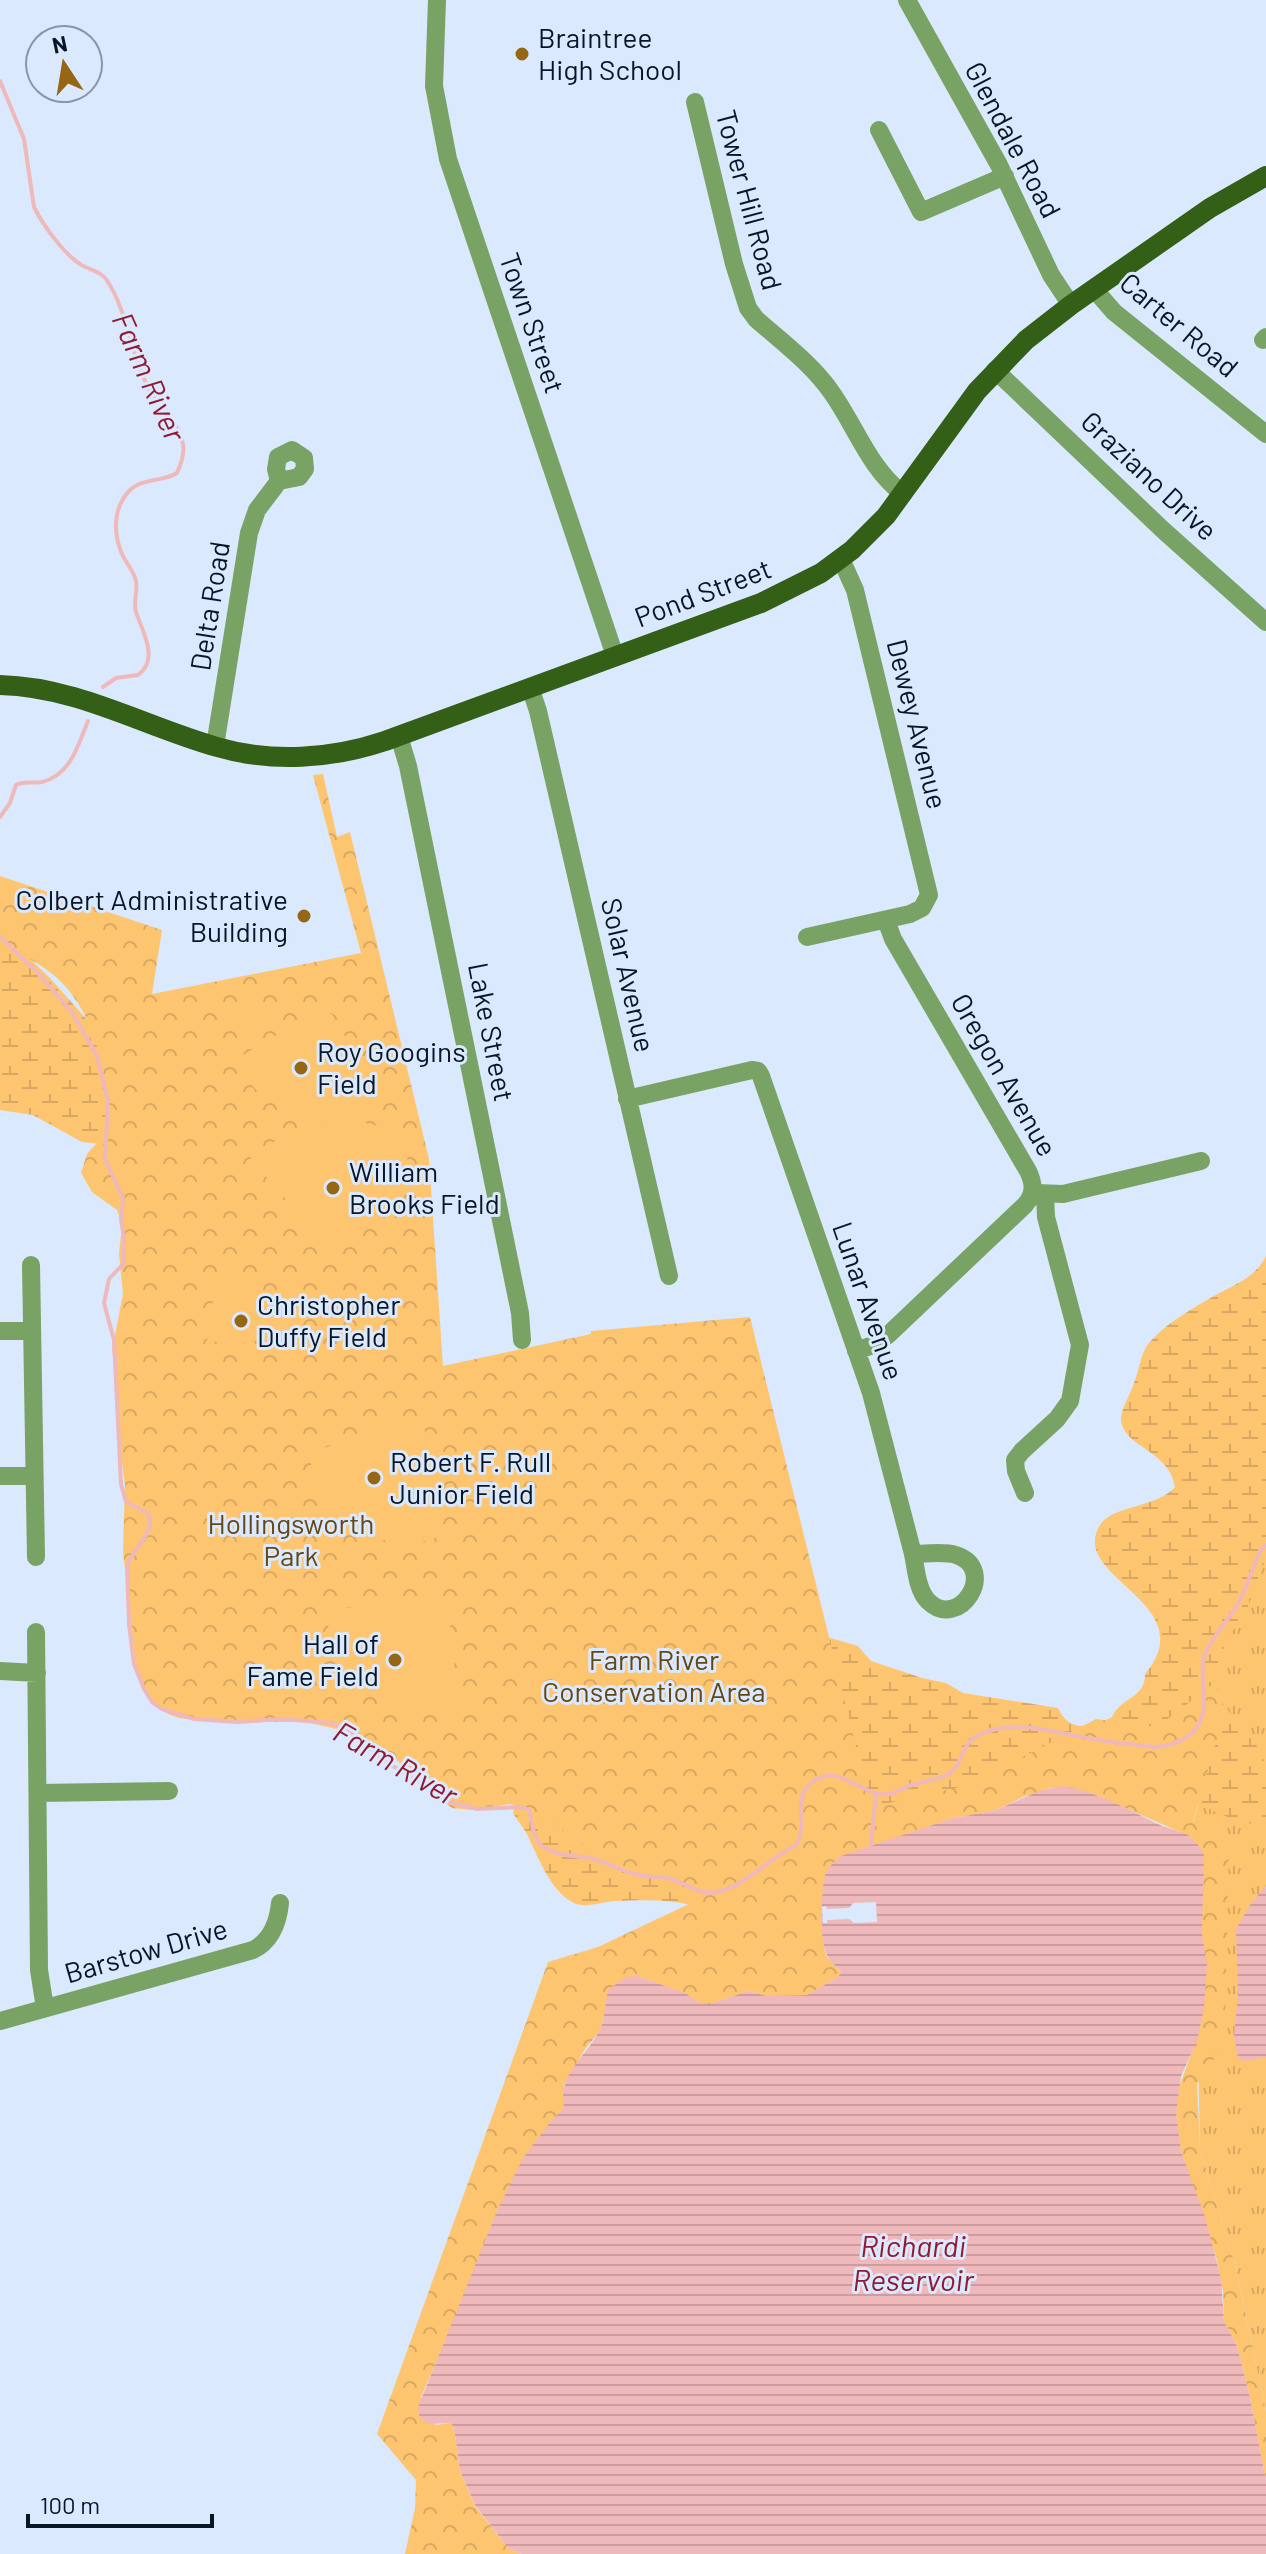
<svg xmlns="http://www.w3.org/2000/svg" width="1266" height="2554" viewBox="0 0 1266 2554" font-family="Barlow,sans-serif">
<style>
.grass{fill:url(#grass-tufts)}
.wetland{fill:url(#wetland-marsh)}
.park{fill:url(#park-crowns)}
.pitch{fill:#fec571}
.water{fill:url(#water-rules)}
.pier{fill:#dae9fd}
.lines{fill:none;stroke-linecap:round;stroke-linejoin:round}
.stream{stroke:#efb8ba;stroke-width:4}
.minor{stroke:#79a365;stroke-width:18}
.major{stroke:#335f17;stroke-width:20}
.poi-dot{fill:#956715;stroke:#dae9fd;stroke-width:3}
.labels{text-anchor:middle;stroke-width:6;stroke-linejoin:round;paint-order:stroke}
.poi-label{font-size:28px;fill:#091626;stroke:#dae9fd;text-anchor:start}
.street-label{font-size:28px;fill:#091626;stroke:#dae9fd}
.park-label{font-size:28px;fill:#654715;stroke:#dae9fd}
.water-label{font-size:30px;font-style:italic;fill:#911a32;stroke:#dae9fd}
</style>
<defs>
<pattern id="grass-tufts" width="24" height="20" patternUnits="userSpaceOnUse" patternTransform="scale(2)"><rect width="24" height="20" fill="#fec571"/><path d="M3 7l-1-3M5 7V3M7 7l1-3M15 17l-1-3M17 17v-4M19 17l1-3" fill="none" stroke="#d8a862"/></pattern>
<pattern id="wetland-marsh" width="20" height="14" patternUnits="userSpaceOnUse" patternTransform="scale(2)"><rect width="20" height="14" fill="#fec571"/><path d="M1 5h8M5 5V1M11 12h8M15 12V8" fill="none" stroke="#d8a862"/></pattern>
<pattern id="park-crowns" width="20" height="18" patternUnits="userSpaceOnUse" patternTransform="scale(2)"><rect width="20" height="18" fill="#fec571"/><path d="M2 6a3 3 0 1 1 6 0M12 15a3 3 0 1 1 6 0" fill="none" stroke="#d8a862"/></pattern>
<pattern id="water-rules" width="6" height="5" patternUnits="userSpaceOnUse" patternTransform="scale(2)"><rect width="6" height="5" fill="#efb8ba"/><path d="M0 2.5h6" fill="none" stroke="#cc9da0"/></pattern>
</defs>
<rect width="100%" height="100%" fill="#dae9fd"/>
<path class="grass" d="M1266 1545V2411L1236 2268 1200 2149 1193 1823 1219 1732 1216 1635Z"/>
<path class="wetland" d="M0 930 50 978 88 1021 96 1036 103 1053 115 1133 100 1144 82 1142 33 1115 0 1110Z
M1266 1256V1558L1244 1617 1230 1634 1221 1654 1217 1671 1222 1703 1259 1749 1266 1765V1823L1264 1825C1232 1823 1216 1811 1188 1799 1153 1785 1118 1773 1083 1759L691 1905C667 1899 639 1900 615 1901 601 1902 584 1909 572 1902 550 1890 537 1855 527 1834 523 1827 517 1820 513 1813L515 1803 827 1637 858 1646 871 1661 922 1678 946 1683 963 1693 1058 1708C1069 1733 1091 1728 1112 1717 1120 1698 1146 1698 1145 1674 1205 1602 1067 1578 1100 1525 1113 1505 1157 1508 1175 1487 1169 1449 1121 1447 1121 1418 1122 1407 1131 1393 1134 1383 1139 1371 1141 1352 1149 1343 1165 1324 1193 1308 1214 1296 1235 1284 1254 1279 1266 1256Z"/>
<path class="park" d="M323 774 337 837 350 832 429 1159 443 1366 591 1334V1331L750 1317 871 1807 969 1785 1096 1719 1157 1727 1217 1681 1219 1732 1193 1822 1229 1843 1225 2020 1210 2072 1197 2083 1200 2149 1236 2268 1266 2411V2481L1250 2398 1237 2346 1224 2321 1223 2292 1217 2260 1181 2151 1178 2133 1176 2113 1178 2090 1201 2027 1207 1964 1202 1935 1204 1863 1187 1835 1091 1793 1051 1788 1023 1797 996 1810 950 1819 841 1857C815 1878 824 1917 824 1948L827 1957 841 1972 838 1977 807 1995 767 1996 748 1991 710 2004H702L684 1993 637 1976 603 2019 600 2031 585 2049 564 2085V2108L560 2115 551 2121 497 2211 459 2310 421 2397 436 2425 450 2423 454 2427 460 2471 475 2506 508 2548 522 2554H405L415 2508 416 2480 377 2434 548 1962 598 1947 708 1895 679 1881 633 1876 614 1868 573 1837 532 1810 510 1804 472 1810 452 1808 431 1793 391 1755 336 1729 306 1722H239L179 1718 168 1714 151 1701 143 1690 136 1668 123 1551 125 1485 117 1428V1380L112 1350 123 1294 119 1254 122 1224 117 1210 92 1192 81 1173 87 1154 108 1130C107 1077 98 1015 56 977 39 962 17 954 0 939V876L162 930 152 994 361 953 313 775Z"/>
<path class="pitch" d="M276 1005 281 1026 238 1035 233 1014Z
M319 1010 332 1014 382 1100C330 1134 261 1116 235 1060Z
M347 1119 378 1126 414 1148 371 1218 351 1246 337 1247 311 1228 250 1158C283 1135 305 1122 347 1119Z
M234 1281 284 1311C280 1318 277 1328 271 1333 248 1349 220 1346 197 1335L223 1282Z
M414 1420 424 1427 432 1468 436 1538C428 1540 419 1543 411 1543 375 1546 332 1518 318 1485 314 1475 311 1464 308 1454L377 1428Z
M438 1594 448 1603 459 1710 411 1716 394 1710 331 1654 327 1611Z"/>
<path class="water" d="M1063 1786C1098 1792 1127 1809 1158 1824 1167 1828 1178 1830 1188 1835 1195 1840 1200 1846 1204 1855L1202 1935 1207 1964 1204 2009 1197 2041 1181 2076 1176 2113 1181 2151 1205 2217 1221 2278 1224 2321 1237 2346 1250 2398 1266 2481V2554H522L508 2548 475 2505 460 2471 454 2427 450 2423 427 2424 419 2415 418 2407 497 2211 523 2158 551 2121 564 2108C558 2072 585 2059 599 2031 606 2019 604 2002 609 1989L626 1977 637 1976 685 1993 702 2004H710L748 1991 767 1996 807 1995 838 1977 841 1972C836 1965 829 1962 826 1953 820 1938 821 1892 825 1876 827 1868 834 1862 841 1856L950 1819 996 1810 1039 1791Z
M1266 1885V2057L1245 2061 1238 2058 1234 2035 1238 1995 1236 1929 1250 1905Z"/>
<path class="pier" d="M876 1902 877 1922 854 1923 849 1919 827 1920V1923H823L822 1907 826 1906 827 1909 849 1908 853 1903Z"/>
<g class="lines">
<path class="stream" d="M0 81 24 139 34 207C43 225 63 253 80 264 88 270 100 270 106 279 128 311 130 353 148 387 158 405 179 422 183 444 185 454 181 464 177 473 163 482 142 478 130 490 113 507 113 533 122 554 126 563 134 571 136 581 138 591 133 602 136 612 142 631 160 659 138 675L116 678 103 687
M0 817 10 803 16 785C25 780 32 784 42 782 71 775 78 745 88 721
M0 937 37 972 72 1012 97 1056 108 1101 105 1159 123 1198 121 1220 124 1238V1263L109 1279 104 1303 114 1340 121 1484 126 1502 148 1513C157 1534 132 1547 127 1567L129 1624 134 1664 144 1689 152 1702 162 1709 194 1719 238 1722 281 1719 332 1723 363 1739 381 1759 420 1782 445 1801 477 1809 521 1807 529 1810C532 1821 533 1838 541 1845 555 1857 578 1855 594 1859 608 1863 621 1871 635 1874 646 1878 659 1876 671 1879 688 1884 699 1896 717 1892 749 1884 768 1859 796 1845 809 1826 791 1799 811 1783 838 1760 863 1799 890 1794 896 1793 900 1789 906 1787 919 1782 934 1780 947 1775 949 1774 955 1769 956 1767 961 1758 964 1745 974 1738 1008 1716 1051 1732 1087 1738 1109 1742 1131 1745 1154 1747 1169 1747 1188 1740 1197 1727 1212 1706 1197 1677 1205 1654 1213 1635 1229 1620 1239 1602 1247 1586 1253 1568 1260 1551L1266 1545
M871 1845 876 1794"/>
<path class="minor" d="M437 0 434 86 448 159 615 656
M907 0 999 165 1051 275 1071 305
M695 102 734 264 748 308 756 319C782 342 812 364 832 393 856 427 869 468 903 494
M879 130 921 212 1005 176
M1094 289 1114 312 1266 434
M1263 340 1266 337
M995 370 1163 530 1266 622
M292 450 304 458 305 469 299 477 279 481 276 469 278 457Z
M530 687 538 711 669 1276
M399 736 408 766 520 1313 522 1340
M215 746 249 533 257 510 279 481
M807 937 910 914 922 908 929 895 855 590 841 559
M627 1099 752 1070 758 1071 761 1076 871 1393 913 1554
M1035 1193 1063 1194 1201 1161
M31 1265 36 1557
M0 1331H32
M856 1351 873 1345 888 1335 1025 1205C1035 1194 1034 1183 1028 1171L893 939 886 920
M0 1476H34
M1025 1493 1016 1471 1015 1460 1022 1451 1057 1419 1070 1401 1080 1345 1046 1217 1045 1195
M913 1554C926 1554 943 1551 956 1555 999 1569 959 1632 928 1601 917 1590 916 1568 913 1554Z
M36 1632 39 1970 45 2008
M0 1671 37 1673
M38 1793 169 1791
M0 2021 253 1950C271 1941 278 1923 280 1903"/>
<path class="major" d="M0 685C78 687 143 726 217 747 272 763 331 759 385 741L761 603 821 573 852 550 886 516 977 391 1026 340 1071 305 1210 208 1266 176"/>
</g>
<g class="poi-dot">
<circle cx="522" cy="54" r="8"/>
<circle cx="304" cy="916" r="8"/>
<circle cx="301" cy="1068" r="8"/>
<circle cx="333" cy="1188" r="8"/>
<circle cx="241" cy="1321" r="8"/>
<circle cx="374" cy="1478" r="8"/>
<circle cx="395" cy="1660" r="8"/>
</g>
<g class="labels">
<g class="poi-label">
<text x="538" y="48">Braintree<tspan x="538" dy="32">High School</tspan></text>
<text x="288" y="910" text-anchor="end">Colbert Administrative<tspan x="288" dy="32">Building</tspan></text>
<text x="317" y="1062">Roy Googins<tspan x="317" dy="32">Field</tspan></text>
<text x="349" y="1182">William<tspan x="349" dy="32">Brooks Field</tspan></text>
<text x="257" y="1315">Christopher<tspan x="257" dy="32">Duffy Field</tspan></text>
<text x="390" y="1472">Robert F. Rull<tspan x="390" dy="32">Junior Field</tspan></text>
<text x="379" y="1654" text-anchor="end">Hall of<tspan x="379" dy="32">Fame Field</tspan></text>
</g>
<g class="street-label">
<text transform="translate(1013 140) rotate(62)" y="10">Glendale Road</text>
<text transform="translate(749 200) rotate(75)" y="10">Tower Hill Road</text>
<text transform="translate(532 323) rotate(71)" y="10">Town Street</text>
<text transform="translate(1179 325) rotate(40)" y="10">Carter Road</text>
<text transform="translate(1149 476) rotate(43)" y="10">Graziano Drive</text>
<text transform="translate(703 593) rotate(-21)" y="10">Pond Street</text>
<text transform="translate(210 606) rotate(-81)" y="10">Delta Road</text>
<text transform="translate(917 724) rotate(76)" y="10">Dewey Avenue</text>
<text transform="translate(628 975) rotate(77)" y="10">Solar Avenue</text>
<text transform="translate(491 1032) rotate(79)" y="10">Lake Street</text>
<text transform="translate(1004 1075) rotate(60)" y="10">Oregon Avenue</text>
<text transform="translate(868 1301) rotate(71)" y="10">Lunar Avenue</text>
<text transform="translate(146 1951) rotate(-16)" y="10">Barstow Drive</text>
</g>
<g class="park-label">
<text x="291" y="1534">Hollingsworth<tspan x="291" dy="32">Park</tspan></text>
<text x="654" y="1670">Farm River<tspan x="654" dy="32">Conservation Area</tspan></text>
</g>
<g class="water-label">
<text transform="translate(148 377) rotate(66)" y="10">Farm River</text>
<text transform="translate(395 1764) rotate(30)" y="10">Farm River</text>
<text x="913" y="2257">Richardi<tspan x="913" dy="34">Reservoir</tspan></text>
</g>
</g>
<g transform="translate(64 64) rotate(348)"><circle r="38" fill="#dae9fd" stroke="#8695a7" stroke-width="2"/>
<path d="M0-6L14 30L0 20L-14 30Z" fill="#956715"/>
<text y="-12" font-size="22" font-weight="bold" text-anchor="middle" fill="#091626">N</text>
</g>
<path d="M28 2514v12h184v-12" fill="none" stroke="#091626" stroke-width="4"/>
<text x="40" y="2514" font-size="24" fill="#091626" stroke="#dae9fd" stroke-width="6" paint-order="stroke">100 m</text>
</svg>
